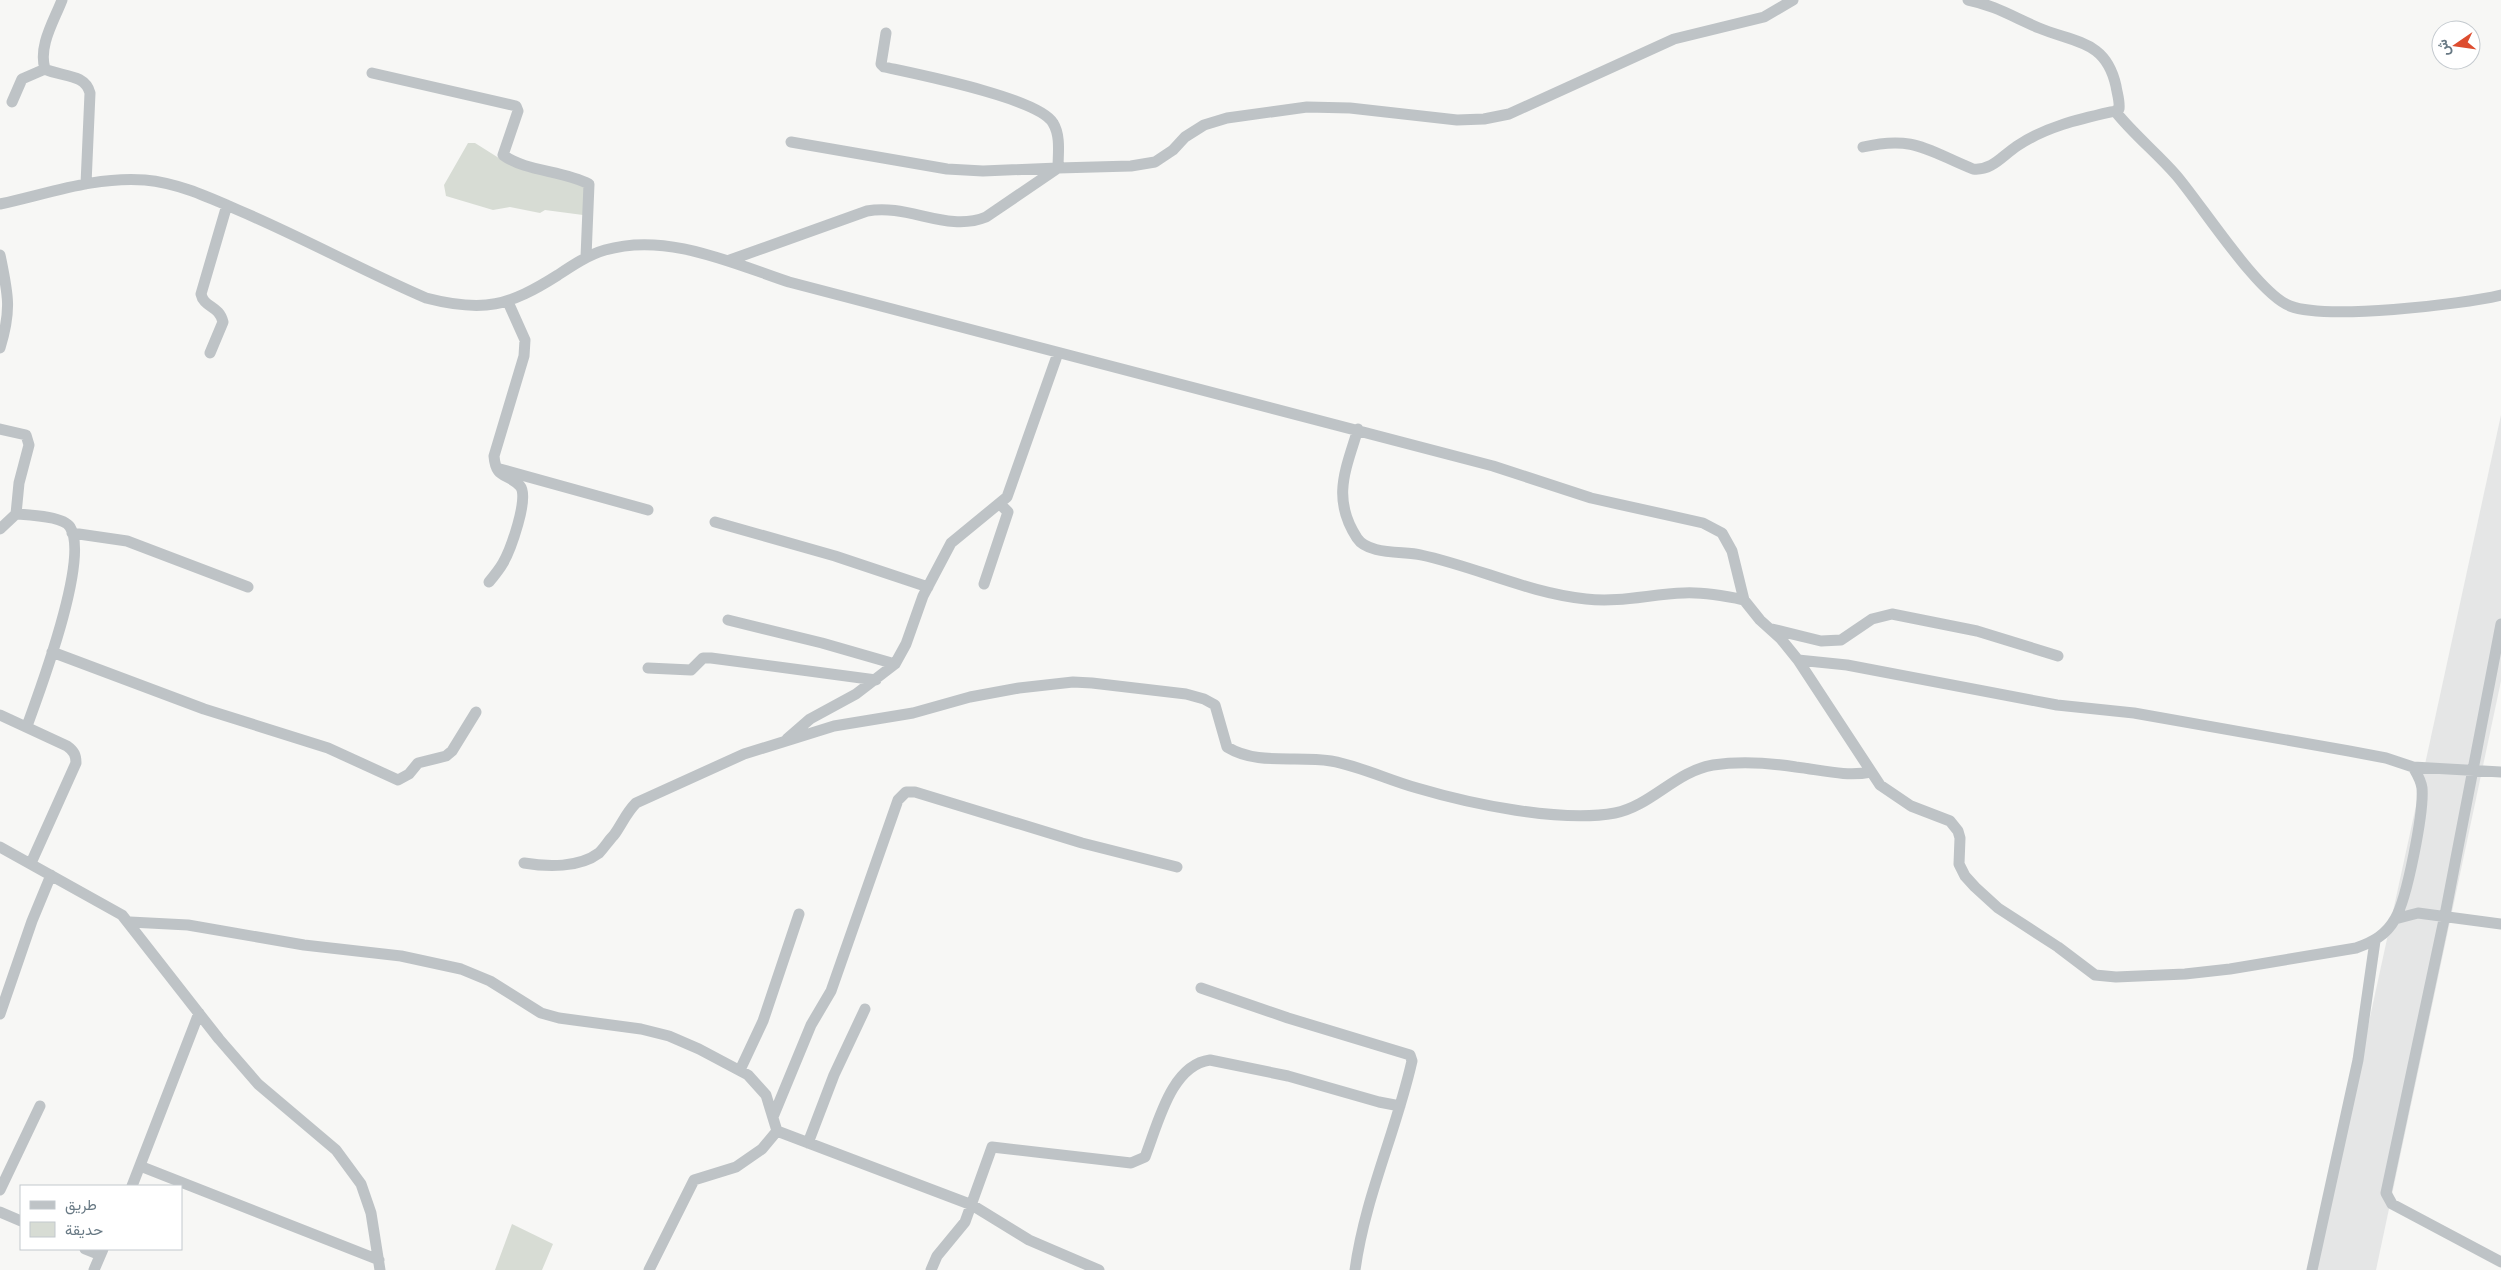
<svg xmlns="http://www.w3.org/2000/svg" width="2501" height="1270" viewBox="0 0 2501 1270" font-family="Signika,Vazirmatn,sans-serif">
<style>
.built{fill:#e5e6e6}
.green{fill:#d7dcd4}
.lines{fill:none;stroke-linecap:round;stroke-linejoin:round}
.minor{stroke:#bec3c6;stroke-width:11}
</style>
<rect width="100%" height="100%" fill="#f7f7f5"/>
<path class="built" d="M2501 415V681L2376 1270H2315Z"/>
<path class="green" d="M468 143H475L502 160 585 185 583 215 545 210 540 213 510 207 493 210 446 196 444 185Z
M512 1224 553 1244 542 1270H495Z"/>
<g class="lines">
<path class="minor" d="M62 0C54 21 38 46 45 69 61 77 85 73 90 93L86 184
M372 73 516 106 518 111 503 155C526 172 563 170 589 184L586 257
M12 102 22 79 45 69
M2115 111C2133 134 2157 153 2176 175 2201 204 2258 294 2290 306 2326 320 2460 305 2501 295
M791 142 947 169 983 171 1058 168C1058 154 1061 136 1053 123 1039 98 916 74 884 67L881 64 886 33
M1863 147C1915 135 1928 151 1973 169 1992 171 2002 156 2017 146 2047 126 2080 119 2115 111L2119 109C2120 101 2117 93 2116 86 2106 40 2075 43 2039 28 2015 18 1994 5 1968 0
M0 204C47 194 96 176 145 180 178 183 208 197 238 210 302 237 363 271 426 298 484 313 509 306 558 275 573 265 588 255 605 250 666 232 732 263 789 282L1493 466 1591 498 1703 523 1722 533 1732 551 1744 600 1760 620 1781 639 1798 660 1880 785 1911 806 1950 821 1958 831 1960 838 1959 864 1965 876 1975 887 1998 908 2058 947 2095 975 2116 977 2185 974 2230 969 2356 948C2373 942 2386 935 2395 919 2407 899 2424 812 2422 788 2421 780 2417 774 2413 767
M0 255C8 294 12 309 0 348
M730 260 867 211C908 203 947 233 986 217L1058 168 1131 166 1155 162 1173 150 1185 137 1204 125 1227 118 1307 107 1350 108 1457 120 1484 119 1509 114 1674 39 1764 17 1793 0
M210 353 223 322C219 305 204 308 201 294L227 205
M0 429 26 435 29 445 19 483 16 514 0 529
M1358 429C1346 469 1331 498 1357 538 1368 555 1403 551 1421 555 1477 567 1528 593 1586 599 1620 603 1651 594 1684 593 1704 592 1725 596 1744 600
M500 469 648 510
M16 514C29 515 63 516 70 527 90 558 40 690 27 726
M715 522 835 556 928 587
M72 533 127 541 248 587
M489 582C494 576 499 570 503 563 510 551 530 497 520 486 507 472 496 480 494 456L524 356 525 340 508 302
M984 584 1008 512 1000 504
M728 620 822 643 895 664
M2501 624 2445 915 2386 1193 2392 1204 2501 1262
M1772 629 1821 641 1841 640 1872 619 1892 614 1977 631 2058 656
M52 652 204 709 328 748 398 780 409 774 418 763 446 756 452 751 476 712
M1798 660 1847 665 2057 705 2134 713 2349 751 2386 758 2413 767 2501 772
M648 668 691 670 703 658H711L876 680
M0 715 67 746C74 751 76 755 76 763L31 863
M787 739 810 719 856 694 895 664 906 644 923 596 951 543 1007 497 1058 353
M0 847 122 915 219 1039 258 1084 336 1150 361 1184 371 1213 380 1270
M524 863C547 867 579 868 599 853 604 848 609 840 614 835 622 824 626 813 636 803L744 754 834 726 913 713 970 697 1019 688 1073 682 1092 683 1186 694 1204 699 1215 705 1227 747C1258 766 1296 755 1331 761 1360 766 1388 780 1417 788 1471 804 1561 823 1615 813 1651 806 1676 771 1713 765 1740 761 1770 763 1796 767 1822 770 1845 777 1871 772
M2395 919 2418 913 2501 924
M130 922 188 925 304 945 401 956 461 969 490 981 541 1013 559 1018 641 1029 669 1036 699 1049 748 1075 766 1095 777 1131 972 1205 1029 1240 1099 1270
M1201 988 1288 1018 1410 1055 1412 1061C1396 1132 1365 1197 1355 1270
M0 1014 32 921 51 875
M740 1070 763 1021 799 914
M773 1117 811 1025 831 991 898 800 906 792H915L1082 843 1177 867
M808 1143 834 1075 865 1009
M140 1166 379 1260
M132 1186 199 1013
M0 1190 40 1106
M0 1212 21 1221
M85 1249 100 1255
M94 1270 103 1249
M649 1270 694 1180 736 1167 762 1149 777 1131
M931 1270 937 1256 965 1222 992 1147 1131 1163 1145 1157C1158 1124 1171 1065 1210 1060L1288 1076 1379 1102 1400 1106
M2312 1270 2358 1060 2375 941"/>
</g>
<rect x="20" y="1185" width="162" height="65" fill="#ffffff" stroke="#c3c9ce"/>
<rect x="30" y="1201" width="25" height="8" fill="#bec3c6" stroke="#c3c9ce"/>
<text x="65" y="1210" font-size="15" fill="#687984">طريق</text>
<rect x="30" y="1222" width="25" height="15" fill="#d7dcd4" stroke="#c3c9ce"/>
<text x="65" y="1235" font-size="15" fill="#687984">حديقة</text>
<g transform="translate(2456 45) rotate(257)"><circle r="24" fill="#ffffff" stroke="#c3c9ce"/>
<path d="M0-4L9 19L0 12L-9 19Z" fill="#dd4d2f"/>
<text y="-8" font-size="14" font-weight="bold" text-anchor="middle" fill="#687984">ش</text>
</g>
</svg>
